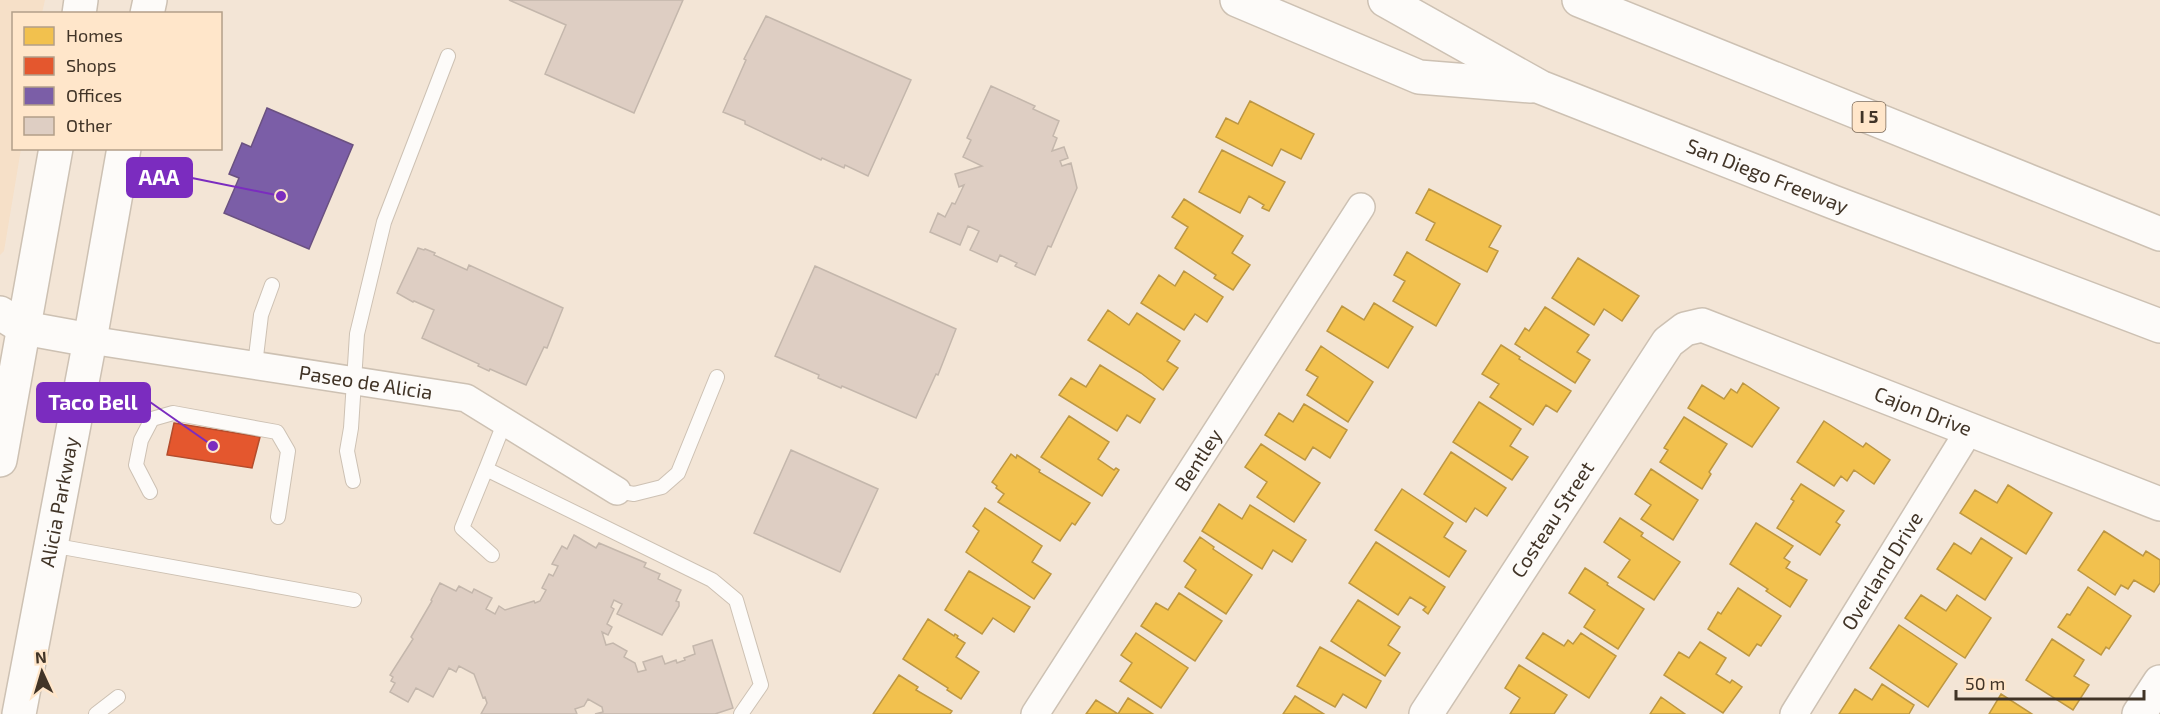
<svg xmlns="http://www.w3.org/2000/svg" width="2160" height="714" viewBox="0 0 2160 714" font-family="'Exo 2',sans-serif">
<style>
.built{fill:#f6e0c8}
.homes{fill:#f2c14e;stroke:#bd9742;stroke-width:1.5}
.shops{fill:#e4572e;stroke:#b34c2c;stroke-width:1.5}
.offices{fill:#7b5ea7;stroke:#6a5181;stroke-width:1.5}
.building{fill:#decec3;stroke:#c4b7ac;stroke-width:1.5}
.lines{fill:none;stroke-linecap:round;stroke-linejoin:round}
.service-casing{stroke:#cdc1b3;stroke-width:16}
.minor-casing{stroke:#cdc1b3;stroke-width:30}
.tertiary-casing{stroke:#cdc1b3;stroke-width:36}
.primary-casing{stroke:#cdc1b3;stroke-width:36}
.motorway-casing{stroke:#cdc1b3;stroke-width:36}
.service{stroke:#fdfbf9;stroke-width:14}
.minor{stroke:#fdfbf9;stroke-width:27}
.tertiary{stroke:#fdfbf9;stroke-width:33}
.primary{stroke:#fdfbf9;stroke-width:33}
.motorway{stroke:#fdfbf9;stroke-width:33}
.labels{text-anchor:middle;stroke-width:6;stroke-linejoin:round;paint-order:stroke}
.shield{fill:#ffe6ca;stroke:#7a6958;stroke-width:1.5}
.shield-label{font-size:18px;font-weight:bold;fill:#413427}
.street-label{font-size:20px;fill:#413427;stroke:#ffe6ca}
.leader{fill:none;stroke:#7b2cbf;stroke-width:2}
.callout-dot{fill:#7b2cbf;stroke:#ffe6ca;stroke-width:2}
.callout{fill:#7b2cbf;stroke:#7b2cbf;stroke-width:2}
.callout-label{font-size:21px;text-anchor:middle;font-weight:bold;fill:#fff}
</style>
<rect width="100%" height="100%" fill="#f3e5d6"/>
<path class="built" d="M0 0H45L42 13 14 14V148L21 149 4 251 0 255Z"/>
<path class="homes" d="M1250 101 1314 134 1301 159 1281 149 1272 166 1216 137 1226 118 1238 124Z
M1222 150 1285 182 1269 211 1262 208 1264 205 1249 196 1240 213 1199 192Z
M1429 189 1501 226 1489 247 1498 251 1487 272 1426 240 1435 223 1416 213Z
M1184 199 1243 236 1232 253 1250 265 1233 290 1214 278 1216 275 1175 248 1188 227 1172 217Z
M1407 252 1460 284 1436 326 1393 301 1405 281 1394 275Z
M1578 258 1639 296 1622 321 1604 309 1594 325 1552 298Z
M1184 271 1223 297 1207 322 1195 314 1184 330 1141 303 1159 275 1175 286Z
M1374 303 1413 327 1388 368 1327 331 1342 306 1364 320Z
M1545 307 1589 335 1577 352 1590 360 1575 383 1515 344 1525 328 1529 331Z
M1108 310 1129 325 1137 313 1180 341 1167 361 1178 368 1163 390 1141 373 1088 340Z
M1501 345 1520 357 1519 359 1571 391 1557 412 1546 405 1533 425 1490 397 1499 384 1482 374Z
M1321 346 1373 382 1348 422 1307 395 1318 377 1306 370Z
M1100 365 1155 399 1140 423 1127 415 1117 431 1059 395 1071 378 1086 387Z
M1743 383 1779 408 1752 447 1688 408 1702 385 1724 399 1731 389 1737 393Z
M1479 402 1521 429 1510 446 1528 457 1512 480 1453 442Z
M1304 404 1347 430 1330 458 1313 447 1305 460 1265 435 1279 413 1293 422Z
M1069 416 1109 442 1098 459 1114 470 1116 468 1119 470 1102 496 1041 457Z
M1684 417 1727 444 1709 472 1711 474 1702 489 1660 462 1668 450 1664 448Z
M1824 421 1863 447 1866 443 1890 460 1874 484 1854 470 1847 481 1841 476 1834 486 1797 462Z
M1261 444 1320 483 1294 522 1257 497 1267 482 1245 467Z
M1451 452 1506 488 1487 516 1475 508 1466 522 1424 494Z
M1011 454 1016 458 1017 455 1040 470 1039 472 1090 503 1075 525 1072 523 1060 541 998 502 1004 494 996 488 997 486 992 482Z
M1651 469 1698 500 1673 540 1641 519 1651 505 1635 494Z
M1801 484 1844 511 1836 522 1840 525 1820 555 1777 528 1794 501 1791 499Z
M2008 485 2052 513 2026 554 1960 513 1975 490 1997 503Z
M1402 489 1453 523 1444 537 1466 551 1449 577 1375 530Z
M1219 504 1242 519 1250 505 1306 540 1292 562 1273 550 1262 569 1202 531Z
M985 508 1042 546 1032 562 1051 574 1034 599 966 552 979 531 973 526Z
M1620 518 1643 533 1641 536 1680 562 1654 600 1618 577 1630 560 1604 542Z
M1756 523 1793 546 1784 558 1790 562 1786 568 1807 580 1790 607 1766 591 1768 589 1730 564Z
M2104 531 2143 556 2146 551 2160 560V583L2154 592 2134 580 2128 589 2121 585 2115 595 2078 570Z
M1200 537 1214 547 1213 549 1252 575 1226 614 1185 587 1196 570 1184 561Z
M1981 538 2012 558 1985 600 1937 569 1954 543 1971 554Z
M1376 542 1445 587 1428 614 1423 610 1426 607 1410 597 1398 615 1349 583Z
M1585 568 1608 583 1607 585 1644 609 1618 649 1584 627 1595 610 1569 593Z
M969 571 1030 607 1014 632 993 618 982 634 945 610Z
M2088 587 2131 616 2109 649 2106 647 2101 655 2058 627 2067 614 2070 615Z
M1738 588 1781 616 1761 646 1757 644 1749 656 1708 629 1718 612 1721 614Z
M1179 593 1222 621 1195 661 1141 626 1156 603 1168 610Z
M1921 595 1946 611 1957 595 1991 618 1965 658 1905 618Z
M1358 600 1400 627 1388 645 1400 653 1385 676 1331 641Z
M928 619 954 636 955 634 958 636 957 638 965 643 956 657 979 672 961 699 947 690 948 688 903 659Z
M1899 625 1957 664 1928 707 1870 668Z
M1136 633 1188 668 1161 708 1120 681 1132 663 1121 655Z
M1543 633 1564 646 1568 640 1573 644 1581 633 1616 656 1589 698 1526 658Z
M2052 639 2084 660 2074 676 2089 685 2073 710 2026 680Z
M1700 642 1726 658 1716 674 1730 683 1732 680 1742 687 1723 713 1664 675 1679 652 1689 658Z
M1320 647 1381 681 1366 708 1343 694 1335 707 1297 686Z
M1519 665 1567 695 1554 714H1510L1520 698 1505 688Z
M899 675 918 687 916 690 952 711 950 714H873Z
M1882 684 1914 705 1909 714H1839L1855 689 1872 700Z
M2001 694 2032 714H1989Z
M1295 696 1324 714H1283Z
M1661 697 1685 714H1650Z
M1128 698 1153 714H1086L1096 700 1118 714Z"/>
<path class="shops" d="M174 423 260 437 252 468 167 455Z"/>
<path class="offices" d="M267 108 353 145 309 249 224 213 239 178 229 174 242 143 251 147Z"/>
<path class="building" d="M509 0H683L634 113 545 74 566 25Z
M766 16 911 80 868 176 845 165 844 168 822 158 821 160 745 124V121L723 112 746 60 744 59Z
M991 86 1035 106 1033 109 1059 121 1053 136 1057 138 1052 151 1064 147 1068 158 1060 161 1062 166 1071 163 1077 188 1051 247 1048 246 1035 275 1015 266 1017 263 1000 255 997 262 970 250 979 231 968 226 960 245 930 232 938 213 945 217 952 203 955 204 964 185 959 187 955 174 982 166 963 157 971 140 967 138Z
M418 248 424 250 425 249 435 253 434 255 467 270 469 265 563 308 547 348 544 347 526 385 490 369 489 371 478 366 479 364 422 338 434 310 414 301 413 302 397 293Z
M815 266 956 329 938 375 936 374 916 418 842 386 841 388 818 378 819 375 775 356Z
M791 450 878 489 840 572 754 533Z
M574 535 596 548 599 543 646 563 644 567 660 574 658 579 681 590 676 601 679 602V606L662 635 617 614 622 604 614 600 611 607 614 609 607 624 612 627 608 635 602 632 606 645 613 643 627 651 624 657 635 663 638 672 646 670 643 662 662 656 665 664 676 660 677 663 685 660 684 658 695 654 693 646 712 640 733 708 715 714H595L603 712 602 707 588 699 584 706 575 709 577 714H481L487 703 485 697 483 698 474 674 459 666 456 672 449 668 433 697 416 688 408 702 390 692 395 683 391 681 393 677 390 675 413 639 411 637 432 601 431 600 440 583 456 591 459 586 472 593 474 589 492 598 486 609 495 614 499 606 505 610 534 601 535 603 540 601 546 590 542 588 549 574 553 576 558 566 552 564 562 546 567 549Z"/>
<g class="lines">
<defs>
<path id="service" d="M255 365 261 315 272 285
M486 469 505 421
M353 481 347 451 351 428 357 334 384 222 448 56
M617 491 634 494 662 487 678 473 717 377
M150 492 136 465 141 440 152 419 173 413 277 432 288 451 278 517
M51 545 354 600
M492 555 462 528 486 469 712 580 736 600 761 685 741 714
M96 714 118 697"/>
<g id="minor">
<path id="s1" d="M90 340 466 398 617 491"/>
<path id="s2" d="M1035 714 1361 207"/>
<path id="s3" d="M1794 714 1970 429"/>
</g>
<g id="tertiary">
<path d="M0 313 24 328"/>
<path id="s4" d="M1426 714 1668 342 1685 329 1702 325 2160 504"/>
<path d="M2139 714 2160 682"/>
</g>
<g id="primary">
<path d="M79 14 81 0"/>
<path d="M147 14 150 0"/>
<path d="M24 328 90 340"/>
<path d="M0 460 56 148"/>
<path id="s5" d="M19 714 90 340 124 148"/>
</g>
<g id="motorway">
<path d="M1237 0 1419 77 1531 86"/>
<path id="s6" d="M1385 0 1540 87 1833 202 2160 326"/>
<path d="M1579 0 2160 234"/>
</g>
</defs>
<use href="#service" class="service-casing"/>
<use href="#minor" class="minor-casing"/>
<use href="#tertiary" class="tertiary-casing"/>
<use href="#primary" class="primary-casing"/>
<use href="#motorway" class="motorway-casing"/>
<use href="#service" class="service"/>
<use href="#minor" class="minor"/>
<use href="#tertiary" class="tertiary"/>
<use href="#primary" class="primary"/>
<use href="#motorway" class="motorway"/>
</g>
<g class="labels">
<rect class="shield" x="1852.5" y="102" width="33" height="30" rx="4.5"/>
<g class="shield-label">
<text x="1869" y="123">I 5</text>
</g>
<g class="street-label">
<text dy="7" stroke="none"><textPath href="#s6" startOffset="422">San Diego Freeway</textPath></text>
<text dy="7" stroke="none"><textPath href="#s1" startOffset="279">Paseo de Alicia</textPath></text>
<text dy="7" stroke="none"><textPath href="#s4" startOffset="720">Cajon Drive</textPath></text>
<text dy="7" stroke="none"><textPath href="#s2" startOffset="302">Bentley</textPath></text>
<text dy="7" stroke="none"><textPath href="#s5" startOffset="216">Alicia Parkway</textPath></text>
<text dy="7" stroke="none"><textPath href="#s4" startOffset="232">Costeau Street</textPath></text>
<text dy="7" stroke="none"><textPath href="#s3" startOffset="168">Overland Drive</textPath></text>
</g>
</g>
<path class="leader" d="M281 196L192 178M213 446L150 402"/>
<g class="callout-dot">
<circle cx="281" cy="196" r="6"/>
<circle cx="213" cy="446" r="6"/>
</g>
<g class="callout">
<rect x="127" y="158" width="65" height="39" rx="6"/>
<rect x="37" y="383" width="113" height="39" rx="6"/>
</g>
<g class="callout-label">
<text x="159" y="185">AAA</text>
<text x="93" y="410">Taco Bell</text>
</g>
<rect x="12" y="12" width="210" height="138" fill="#ffe6ca" stroke="#b39f89" stroke-width="1.5"/>
<rect x="24" y="27" width="30" height="18" fill="#f2c14e" stroke="#b39f89" stroke-width="1.5"/>
<text x="66" y="42" font-size="18" fill="#413427">Homes</text>
<rect x="24" y="57" width="30" height="18" fill="#e4572e" stroke="#b39f89" stroke-width="1.5"/>
<text x="66" y="72" font-size="18" fill="#413427">Shops</text>
<rect x="24" y="87" width="30" height="18" fill="#7b5ea7" stroke="#b39f89" stroke-width="1.5"/>
<text x="66" y="102" font-size="18" fill="#413427">Offices</text>
<rect x="24" y="117" width="30" height="18" fill="#decec3" stroke="#b39f89" stroke-width="1.5"/>
<text x="66" y="132" font-size="18" fill="#413427">Other</text>
<g transform="translate(42 672) rotate(356)" stroke="#ffe6ca" stroke-width="4.5" paint-order="stroke">
<path d="M0-4.5L10 22L0 15L-10 22Z" fill="#413427"/>
<text y="-9" font-size="16" font-weight="bold" text-anchor="middle" fill="#413427">N</text>
</g>
<path d="M1956 690v9h188v-9" fill="none" stroke="#413427" stroke-width="3"/>
<text x="1965" y="690" font-size="18" fill="#413427" stroke="#ffe6ca" stroke-width="4.5" paint-order="stroke">50 m</text>
</svg>
